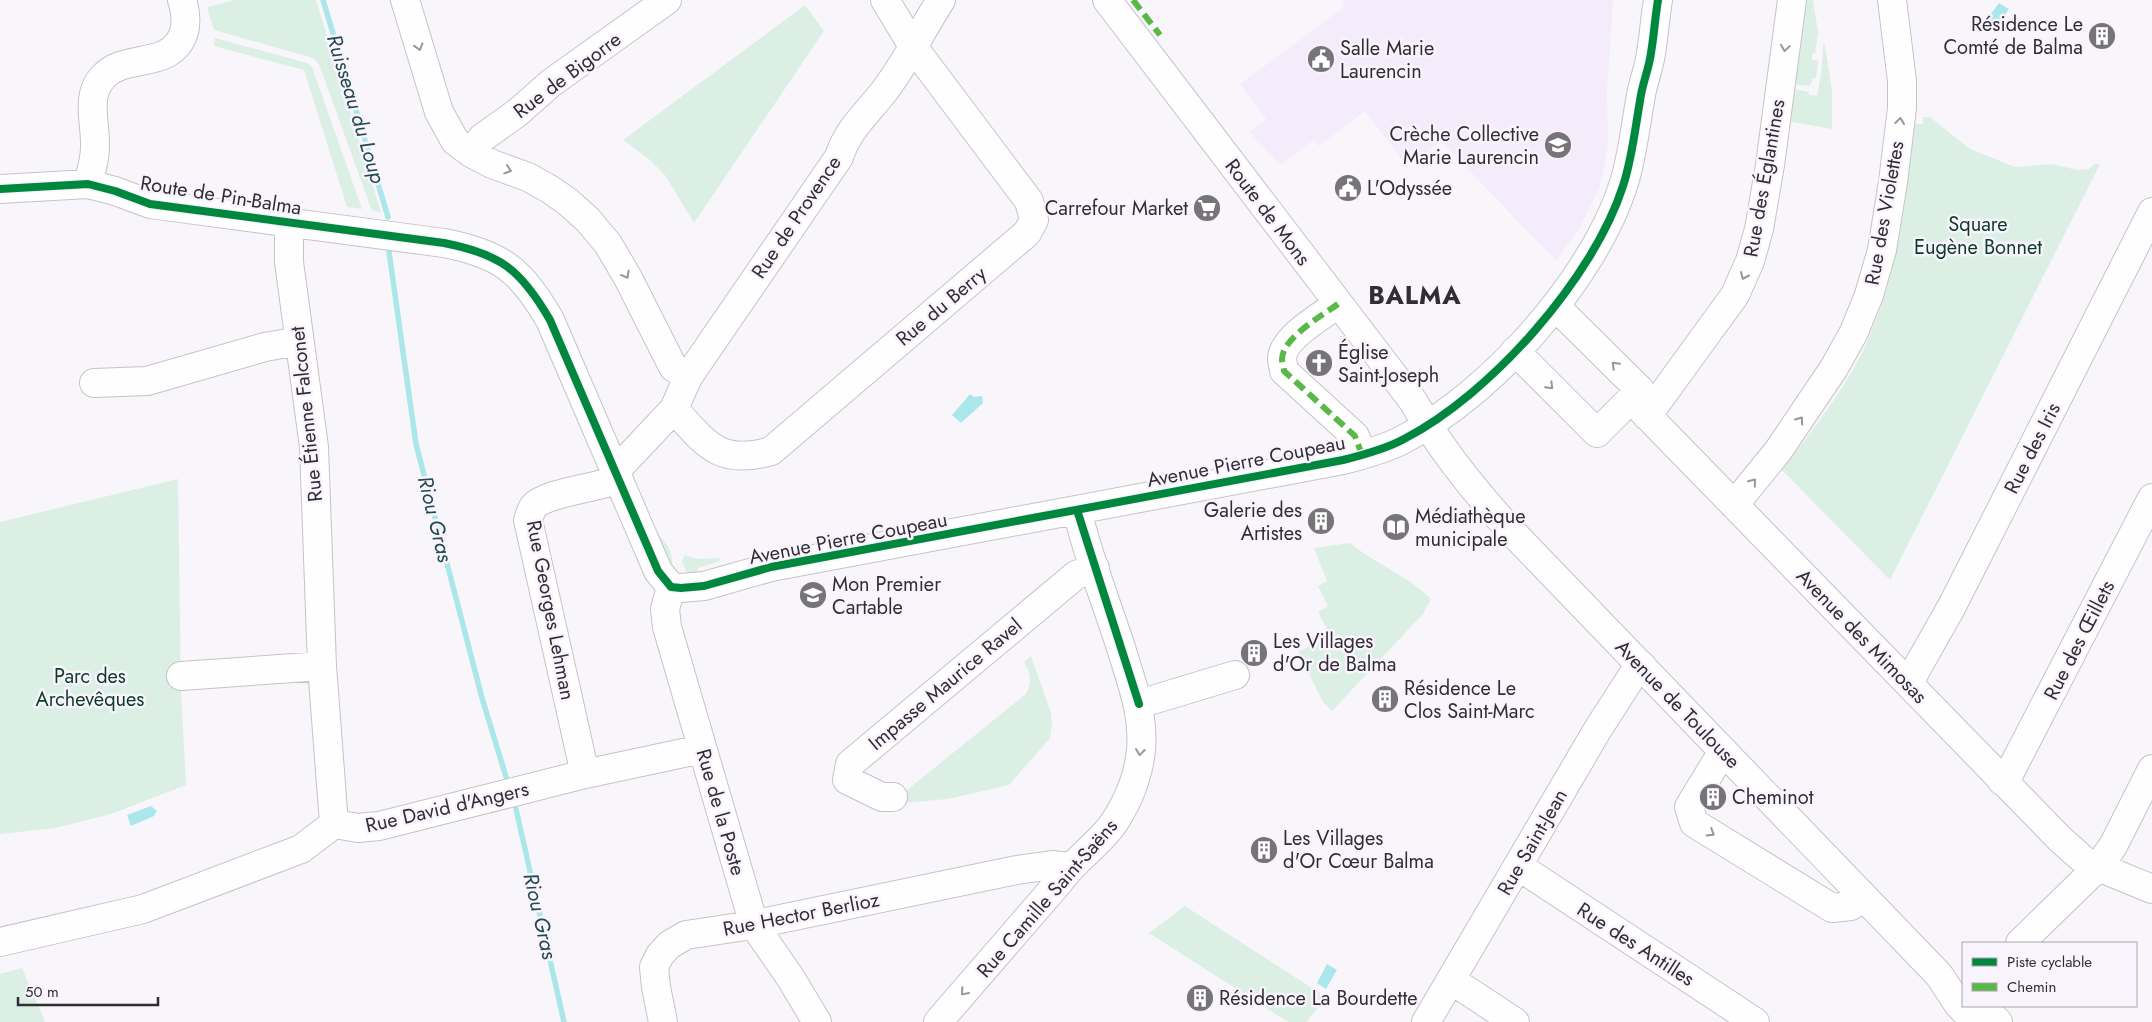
<svg xmlns="http://www.w3.org/2000/svg" width="2152" height="1022" viewBox="0 0 2152 1022" font-family="Jost,sans-serif">
<style>
.built{fill:#f4ecfa}
.green{fill:#dbefe4}
.water{fill:#abe7ea}
.lines{fill:none;stroke-linecap:round;stroke-linejoin:round}
.stream{stroke:#abe7ea;stroke-width:5.5}
.minor-casing{stroke:#c6c3c8;stroke-width:30}
.major-casing{stroke:#c6c3c8;stroke-width:30}
.minor{stroke:#fefefe;stroke-width:28}
.major{stroke:#fefefe;stroke-width:28}
.quiet{stroke:#58b947;stroke-width:6;stroke-dasharray:12 6;stroke-linecap:butt}
.cycleway-casing{stroke:#f9f3fe;stroke-width:11}
.cycleway{stroke:#00873e;stroke-width:8}
.oneway{stroke:#989698}
.labels{text-anchor:middle;stroke-width:5;stroke-linejoin:round;paint-order:stroke}
.poi-label{font-size:20px;fill:#312e33;stroke:#f9f3fe;text-anchor:start}
.street-label{font-size:20px;fill:#312e33;stroke:#f9f3fe}
.park-label{font-size:20px;fill:#083d25;stroke:#f9f3fe}
.water-label{font-size:21px;font-style:italic;fill:#214a4c;stroke:#f9f3fe}
.district-label{font-size:25px;font-weight:bold;letter-spacing:1px;fill:#312e33;stroke:#f9f3fe}
</style>
<rect width="100%" height="100%" fill="#f9f6fb"/>
<path class="built" d="M1342 0H1613L1607 92 1608 143 1604 170 1598 190 1579 229 1556 261 1441 141 1422 157 1414 149 1401 158 1365 111 1319 146 1314 140 1281 165 1249 132 1266 119 1240 84 1345 6Z"/>
<path class="green" d="M235 0H316L381 212 372 211 319 64 313 58 214 30 207 7Z
M1807 0H1813L1818 32 1815 54 1812 53V59L1818 61 1816 78H1813L1810 86 1798 85 1794 82Z
M805 5 824 31 694 223 665 175 650 160 623 140Z
M215 38 307 63 312 67 362 209 347 207 304 70 214 46Z
M1823 44 1825 45 1832 91V129L1787 121 1793 89 1809 92V95L1817 96 1822 68Z
M1923 117H1930L1970 149 2015 167 2052 164 2077 170 2089 169 2094 164H2100L1890 580 1782 470C1813 429 1847 387 1868 340 1898 271 1908 198 1913 124H1923Z
M178 479 181 692 186 785 111 814 56 828 0 834V522Z
M650 531 656 532C666 543 674 551 672 567L667 563Z
M1350 543C1376 564 1408 576 1431 599L1423 614 1332 711 1323 702 1298 652 1330 635 1318 612 1328 606 1318 586 1327 581 1314 548Z
M685 555 696 559 719 558 720 561 698 568 697 573H687L682 561Z
M1031 656 1051 713 1052 726 1050 738 1009 785 948 799 903 803 902 794 1026 694C1032 680 1031 674 1024 662Z
M1185 906 1332 1001 1330 1003 1320 1005 1306 1022H1288L1149 933Z
M22 968 45 1022H0V974Z"/>
<path class="water" d="M1999 3 2009 9 1995 29 1985 22Z
M970 394 974 397 982 396 983 403 961 423 952 415Z
M151 806 157 811 154 816 131 826 127 815Z
M1327 964 1337 970 1326 989 1317 983Z"/>
<g class="lines">
<path class="stream" d="M323 0 388 217
M389 252 416 444 482 698 507 780
M516 809 564 1022"/>
<defs>
<path id="minor" d="M405 0 439 112 455 141 471 153 492 164 528 177 551 190 568 202 588 220 608 244 628 278 673 367 688 377
M471 153 482 138 517 113 551 83 667 0
M88 184C91 172 95 160 95 147 96 123 85 96 103 77 124 54 163 68 180 41 188 28 186 13 182 0
M0 189 88 184 115 191 150 204 444 243C501 254 521 270 550 320L658 571 671 587 681 588 704 586 771 567 1343 460C1363 455 1386 449 1404 439 1491 394 1593 279 1623 186 1632 159 1635 129 1640 101 1642 84 1649 69 1651 53 1654 35 1655 18 1658 0
M289 223V262L314 447 322 666 334 824
M1338 304C1323 315 1282 338 1282 359 1282 363 1284 367 1284 371L1355 436 1362 455
M1515 351 1597 433 1640 390 1555 306
M94 383 147 381 265 347 299 341
M1631 399 2061 840 2086 862 2152 889
M674 409C706 444 719 466 771 451L1027 233 1034 220 1029 201 914 48 885 0
M1647 416 1735 295 1750 261 1759 229 1770 165 1792 0
M613 467 624 462 674 409 688 377 839 157C847 131 866 114 882 94 905 65 921 31 941 0
M1734 505 1778 451 1834 368 1854 332 1869 295 1882 250 1893 182 1902 108V81L1892 0
M671 587 665 609 667 627 754 925 790 977 817 1022
M181 676 322 666
M1906 681 1913 675 1952 606 2152 212
M1139 704 1235 675
M1723 751 1689 807 1694 823 1832 908 1851 906 1863 896
M585 774 528 520C530 515 531 509 534 506 547 492 598 488 619 479
M2002 781 2009 774 2152 498
M893 797H882L847 780 850 764 1076 575 1095 568
M1518 866 1755 1022
M0 942 143 909 301 849 334 824 358 828 379 826 585 774 702 749
M2020 943 2098 867 2113 846 2152 769
M1451 980 1515 1022
M663 1022 656 987 654 967 660 955 669 945 686 935 746 926 1017 870 1052 865 1070 867
M938 1022 1059 882C1077 856 1106 841 1121 811 1131 794 1139 771 1141 750 1144 715 1132 684 1122 651 1107 604 1088 557 1077 510
M1426 1022 1598 729 1634 673 1642 666"/>
<path id="major" d="M1107 0 1413 401C1441 450 1475 492 1513 533L1939 975 1958 1004 1975 1022
M1982 1006 1998 1022"/>
</defs>
<use href="#minor" class="minor-casing"/>
<use href="#major" class="major-casing"/>
<use href="#minor" class="minor"/>
<use href="#major" class="major"/>
<path class="quiet" d="M1133 0 1160 35
M1338 304C1323 315 1282 338 1282 359 1282 363 1284 367 1284 371L1355 436 1362 455"/>
<defs>
<path id="cycleway" d="M0 189 88 184 115 191 150 204 444 243C501 254 521 270 550 320L658 571 671 587 681 588 704 586 771 567 1343 460C1363 455 1386 449 1404 439 1491 394 1593 279 1623 186 1632 159 1635 129 1640 101 1642 84 1649 69 1651 53 1654 35 1655 18 1658 0
M1077 510 1139 704"/>
</defs>
<use href="#cycleway" class="cycleway-casing"/>
<use href="#cycleway" class="cycleway"/>
</g>
<defs><path id="oneway-chevron" d="M-2-3.5L2.5 0L-2 3.5" fill="none" stroke-width="1.6" stroke-linecap="round" stroke-linejoin="round" transform="scale(1.25)"/></defs>
<g class="oneway">
<use href="#oneway-chevron" transform="translate(419 47) rotate(73)"/>
<use href="#oneway-chevron" transform="translate(1785 48) rotate(98)"/>
<use href="#oneway-chevron" transform="translate(1900 121) rotate(-83)"/>
<use href="#oneway-chevron" transform="translate(508 170) rotate(19)"/>
<use href="#oneway-chevron" transform="translate(626 275) rotate(61)"/>
<use href="#oneway-chevron" transform="translate(1744 276) rotate(114)"/>
<use href="#oneway-chevron" transform="translate(1615 365) rotate(-135)"/>
<use href="#oneway-chevron" transform="translate(1550 386) rotate(45)"/>
<use href="#oneway-chevron" transform="translate(1800 420) rotate(-55)"/>
<use href="#oneway-chevron" transform="translate(1753 482) rotate(-51)"/>
<use href="#oneway-chevron" transform="translate(1140 752) rotate(97)"/>
<use href="#oneway-chevron" transform="translate(1711 833) rotate(32)"/>
<use href="#oneway-chevron" transform="translate(964 992) rotate(131)"/>
</g>
<defs>
<symbol id="building-disc" viewBox="-11 -11 22 22"><circle r="9.5" fill="#777479" stroke="#f9f3fe"/><path d="M-4-6H4V6H1V3H-1V6H-4ZM-2.5-4.3h1.7v1.8h-1.7ZM.8-4.3h1.7v1.8H.8ZM-2.5-1h1.7V.8h-1.7ZM.8-1h1.7V.8H.8Z" fill="#fff"/></symbol>
<symbol id="civic-disc" viewBox="-11 -11 22 22"><circle r="9.5" fill="#777479" stroke="#f9f3fe"/><path d="M-.6-6.5H3V-4.5H.6V-3L4-1V1h2V6H-6V1h2V-1L-.6-3ZM-1.2 2.5V6h2.4V2.5Z" fill="#fff"/></symbol>
<symbol id="school-disc" viewBox="-11 -11 22 22"><circle r="9.5" fill="#777479" stroke="#f9f3fe"/><path d="M0-5L7-2L0 1L-7-2ZM-4 1L0 2.5L4 1V4Q0 6-4 4Z" fill="#fff"/></symbol>
<symbol id="supermarket-disc" viewBox="-11 -11 22 22"><circle r="9.5" fill="#777479" stroke="#f9f3fe"/><path d="M-6-5.5h2.5l.6 2H6L4.5 2H-2.5L-4.4-4H-6ZM-1.5 3.2a1.3 1.3 0 1 0 .1 0ZM3 3.2a1.3 1.3 0 1 0 .1 0Z" fill="#fff"/></symbol>
<symbol id="church-disc" viewBox="-11 -11 22 22"><circle r="9.5" fill="#777479" stroke="#f9f3fe"/><path d="M-1.2-6h2.4v3.5h3.3v2.4h-3.3V6h-2.4V-.1h-3.3v-2.4h3.3Z" fill="#fff"/></symbol>
<symbol id="library-disc" viewBox="-11 -11 22 22"><circle r="9.5" fill="#777479" stroke="#f9f3fe"/><path d="M-6-4Q-3-5.5-.7-3.5V5Q-3 3-6 4ZM6-4Q3-5.5 .7-3.5V5Q3 3 6 4Z" fill="#fff"/></symbol>
</defs>
<g fill-rule="evenodd">
<use href="#building-disc" x="2086" y="20" width="32" height="32"/>
<use href="#civic-disc" x="1305" y="43" width="32" height="32"/>
<use href="#school-disc" x="1542" y="129" width="32" height="32"/>
<use href="#civic-disc" x="1332" y="172" width="32" height="32"/>
<use href="#supermarket-disc" x="1191" y="192" width="32" height="32"/>
<use href="#church-disc" x="1303" y="347" width="32" height="32"/>
<use href="#building-disc" x="1305" y="505" width="32" height="32"/>
<use href="#library-disc" x="1380" y="511" width="32" height="32"/>
<use href="#school-disc" x="797" y="579" width="32" height="32"/>
<use href="#building-disc" x="1238" y="637" width="32" height="32"/>
<use href="#building-disc" x="1369" y="683" width="32" height="32"/>
<use href="#building-disc" x="1697" y="781" width="32" height="32"/>
<use href="#building-disc" x="1248" y="834" width="32" height="32"/>
<use href="#building-disc" x="1184" y="982" width="32" height="32"/>
</g>
<g class="labels">
<g class="poi-label">
<text x="2083" y="31" text-anchor="end">Résidence Le<tspan x="2083" dy="23">Comté de Balma</tspan></text>
<text x="1340" y="55">Salle Marie<tspan x="1340" dy="23">Laurencin</tspan></text>
<text x="1539" y="141" text-anchor="end">Crèche Collective<tspan x="1539" dy="23">Marie Laurencin</tspan></text>
<text x="1367" y="195">L'Odyssée</text>
<text x="1188" y="215" text-anchor="end">Carrefour Market</text>
<text x="1338" y="359">Église<tspan x="1338" dy="23">Saint-Joseph</tspan></text>
<text x="1302" y="517" text-anchor="end">Galerie des<tspan x="1302" dy="23">Artistes</tspan></text>
<text x="1415" y="523">Médiathèque<tspan x="1415" dy="23">municipale</tspan></text>
<text x="832" y="591">Mon Premier<tspan x="832" dy="23">Cartable</tspan></text>
<text x="1273" y="648">Les Villages<tspan x="1273" dy="23">d'Or de Balma</tspan></text>
<text x="1404" y="695">Résidence Le<tspan x="1404" dy="23">Clos Saint-Marc</tspan></text>
<text x="1732" y="804">Cheminot</text>
<text x="1283" y="845">Les Villages<tspan x="1283" dy="23">d'Or Cœur Balma</tspan></text>
<text x="1219" y="1005">Résidence La Bourdette</text>
</g>
<g class="street-label">
<text transform="translate(567 75) rotate(-37)" y="7">Rue de Bigorre</text>
<text transform="translate(1764 178) rotate(-80)" y="7">Rue des Églantines</text>
<text transform="translate(221 195) rotate(9)" y="7">Route de Pin-Balma</text>
<text transform="translate(1268 212) rotate(53)" y="7">Route de Mons</text>
<text transform="translate(1884 213) rotate(-80)" y="7">Rue des Violettes</text>
<text transform="translate(796 217) rotate(-56)" y="7">Rue de Provence</text>
<text transform="translate(941 306) rotate(-40)" y="7">Rue du Berry</text>
<text transform="translate(306 414) rotate(-96)" y="7">Rue Étienne Falconet</text>
<text transform="translate(2032 448) rotate(-63)" y="7">Rue des Iris</text>
<text transform="translate(1246 461) rotate(-11)" y="7">Avenue Pierre Coupeau</text>
<text transform="translate(848 538) rotate(-11)" y="7">Avenue Pierre Coupeau</text>
<text transform="translate(551 610) rotate(79)" y="7">Rue Georges Lehman</text>
<text transform="translate(1862 636) rotate(46)" y="7">Avenue des Mimosas</text>
<text transform="translate(2079 640) rotate(-63)" y="7">Rue des Œillets</text>
<text transform="translate(945 684) rotate(-40)" y="7">Impasse Maurice Ravel</text>
<text transform="translate(1678 704) rotate(46)" y="7">Avenue de Toulouse</text>
<text transform="translate(447 807) rotate(-13)" y="7">Rue David d'Angers</text>
<text transform="translate(721 812) rotate(74)" y="7">Rue de la Poste</text>
<text transform="translate(1532 842) rotate(-60)" y="7">Rue Saint-Jean</text>
<text transform="translate(1047 898) rotate(-49)" y="7">Rue Camille Saint-Saëns</text>
<text transform="translate(801 914) rotate(-11)" y="7">Rue Hector Berlioz</text>
<text transform="translate(1636 944) rotate(33)" y="7">Rue des Antilles</text>
</g>
<g class="park-label">
<text x="1978" y="231">Square<tspan x="1978" dy="23">Eugène Bonnet</tspan></text>
<text x="90" y="683">Parc des<tspan x="90" dy="23">Archevêques</tspan></text>
</g>
<g class="water-label">
<text transform="translate(356 109) rotate(73)" y="7">Ruisseau du Loup</text>
<text transform="translate(435 519) rotate(76)" y="7">Riou Gras</text>
<text transform="translate(540 916) rotate(77)" y="7">Riou Gras</text>
</g>
<g class="district-label">
<text x="1415" y="304">BALMA</text>
</g>
</g>
<rect x="1962" y="942" width="175" height="65" fill="#f9f3fe" stroke="#a9a4ad"/>
<rect x="1972" y="958" width="25" height="8" fill="#00873e" stroke="#a9a4ad"/>
<text x="2007" y="967" font-size="15" fill="#312e33">Piste cyclable</text>
<rect x="1972" y="983" width="25" height="8" fill="#58b947" stroke="#a9a4ad"/>
<text x="2007" y="992" font-size="15" fill="#312e33">Chemin</text>
<path d="M18 997v8h140v-8" fill="none" stroke="#312e33" stroke-width="2.5"/>
<text x="25" y="997" font-size="15" fill="#312e33" stroke="#f9f3fe" stroke-width="4" paint-order="stroke">50 m</text>
</svg>
